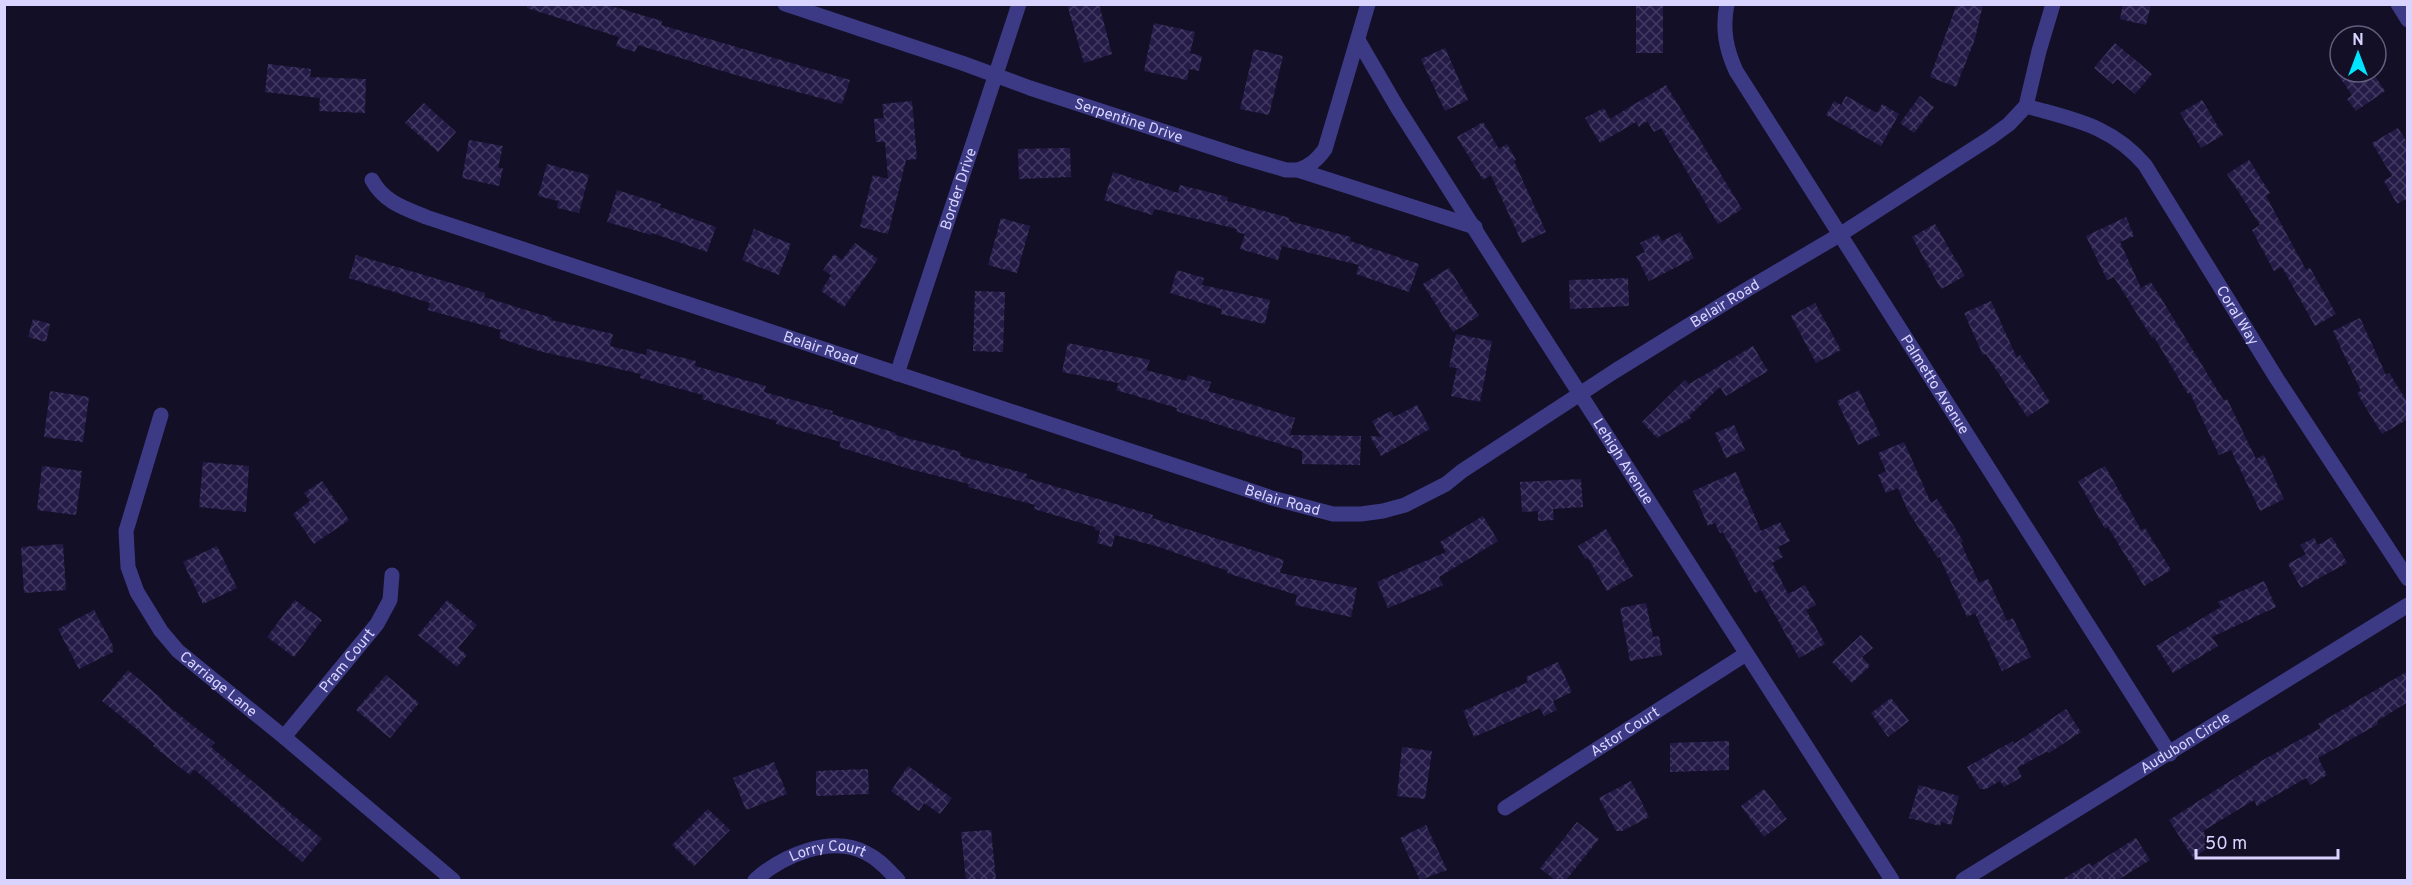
<svg xmlns="http://www.w3.org/2000/svg" width="2412" height="885" viewBox="0 0 2412 885" font-family="Overpass,sans-serif">
<style>
.building{fill:url(#building-cross-hatch)}
.lines{fill:none;stroke-linecap:round;stroke-linejoin:round}
.minor{stroke:#3d3a85;stroke-width:15}
.labels{text-anchor:middle;stroke-width:5;stroke-linejoin:round;paint-order:stroke}
.street-label{font-size:15px;fill:#d9d4ff;stroke:#130f26}
</style>
<defs>
<pattern id="building-cross-hatch" width="8" height="8" patternUnits="userSpaceOnUse" patternTransform="scale(1.5)"><rect width="8" height="8" fill="#241b47"/><path d="M0 0l8 8M0 8l8-8" fill="none" stroke="#433b63"/></pattern>
</defs>
<rect width="100%" height="100%" fill="#130f26"/>
<path class="building" d="M527 4H604L662 21 661 25 850 80 842 104 739 76 638 45 635 52 616 46 619 37 527 8Z
M1067 4H1099L1112 54 1084 63Z
M1636 4H1663V53H1636Z
M1957 4H1983L1975 39 1956 87 1930 77Z
M2123 4H2151L2146 25 2120 19Z
M1154 23 1195 32 1190 53 1202 56 1199 71 1189 69 1187 80 1144 71Z
M2115 43 2152 74 2135 94 2117 79 2113 84 2094 68Z
M1445 48 1468 100 1445 111 1421 59Z
M1254 49 1283 56 1269 115 1240 109Z
M268 64 311 69 310 77 366 79 365 113 319 111 320 98 265 92Z
M2336 72H2372L2385 91 2356 111 2347 99 2352 95Z
M1666 85 1742 209 1718 224 1661 128 1654 132 1647 121 1639 127 1636 122 1600 143 1585 118 1604 108 1610 119Z
M1846 96 1877 113 1882 104 1899 114 1881 146 1826 115 1834 101 1841 105Z
M1920 96 1934 107 1914 133 1900 123Z
M2202 100 2223 135 2201 148 2180 113Z
M912 101 917 159 906 160 888 234 860 227 873 175 888 179 885 142H876L874 119 884 118 882 104Z
M424 103 456 132 438 152 405 123Z
M1483 122 1499 149 1507 144 1516 160 1514 161 1546 232 1522 243 1491 175 1483 180 1457 137Z
M2398 128 2408 144V203L2405 199 2397 204 2384 181 2392 176 2372 143Z
M469 140 503 146 498 168H503L499 186 462 178Z
M1070 148 1071 177 1019 179 1018 149Z
M2249 160 2270 193 2266 196 2306 270 2310 268 2336 314 2315 326 2282 267 2274 271 2252 230 2260 225 2227 174Z
M547 164 589 175 579 213 557 208 558 201 538 196Z
M1113 172 1178 193 1180 185 1228 197 1227 201 1290 218 1289 221 1351 237 1350 241 1419 264 1409 292 1356 274 1359 265 1282 246 1278 260 1240 249 1245 234 1236 232 1237 229 1155 209 1152 215 1104 200Z
M617 190 661 204 660 207 716 227 707 252 652 233 651 235 607 222Z
M2126 217 2134 236 2120 242 2141 288 2151 282 2224 401 2227 399 2256 459 2264 455 2284 499 2260 511 2231 450 2219 455 2190 393 2188 394 2154 337 2152 338 2114 277 2107 280 2086 236Z
M1001 218 1030 226 1017 273 988 265Z
M1935 224 1965 276 1941 289 1912 237Z
M754 229 791 244 779 275 742 260Z
M1680 232 1694 258 1649 281 1636 256 1645 252 1640 243 1658 234 1662 241Z
M855 243 878 259 844 307 821 291 831 275 823 270 834 254 842 260Z
M356 255 485 293 484 297 552 318 551 320 613 334 610 346 646 355 647 349 696 361 695 366 766 386 764 392 833 411 832 414 896 433 895 435 961 452 960 456 1027 474 1026 478 1153 515 1152 518 1284 560 1280 573 1357 588 1351 617 1295 605 1297 595 1227 573 1228 571 1159 547 1115 535 1112 547 1097 543 1100 531 1095 530V527L1034 509 1035 505 968 487 969 484 906 468 839 447 841 442 776 424 777 421 702 399 703 395 640 378 641 374 539 351 499 338 501 330 428 310 430 303 349 278Z
M1449 268 1479 316 1453 332 1423 284Z
M1177 270 1204 278 1202 285 1270 300 1265 324 1221 314 1222 309 1170 293Z
M1628 278 1629 306 1570 309 1569 280Z
M975 291 1005 292 1003 352 973 351Z
M1991 301 2017 358 2020 355 2050 402 2027 417 1986 354 1983 355 1964 313Z
M1815 303 1841 350 1816 363 1791 316Z
M2360 318 2386 375 2389 373 2408 403V419L2382 434 2357 393 2361 391 2333 331Z
M33 319 50 324 46 342 28 337Z
M1456 334 1492 341 1480 402 1451 396 1457 368 1449 367Z
M1068 343 1150 360 1146 370 1186 381 1188 375 1211 382 1208 391 1295 418 1290 435 1361 436 1360 465 1302 464V451L1176 411 1177 408 1116 390 1119 383 1062 372Z
M1753 346 1768 371 1726 396 1720 387 1689 416 1691 418 1657 438 1642 422 1685 380 1689 384Z
M1859 390 1880 435 1858 445 1837 401Z
M50 391 89 397 83 442 44 437Z
M1417 405 1430 429 1381 456 1370 436 1381 437 1372 421 1391 411 1394 417Z
M1734 425 1745 450 1726 458 1715 433Z
M1904 442 1931 503 1937 499 1963 541 1961 543 1979 583 1988 579 2007 621 2013 618 2031 657 2002 671 1975 613 1967 617 1939 556 1938 558 1908 511 1898 488 1886 493 1878 475 1886 471 1878 453Z
M203 462 249 466 246 512 199 507Z
M42 466 82 471 76 515 37 510Z
M2105 466 2141 530 2145 528 2171 570 2144 586 2108 527 2105 529 2078 481Z
M1736 472 1761 531 1780 522 1790 541 1778 547 1783 557 1772 563 1788 594 1805 585 1816 605 1806 610 1825 644 1799 658 1761 590 1755 593 1723 532 1720 533 1715 523 1708 526 1693 491Z
M1581 479 1583 507 1553 509 1554 520 1538 521V511L1522 512 1520 482Z
M322 481 349 520 314 544 293 514 310 501 304 493Z
M1483 516 1498 541 1439 577 1443 585 1388 608 1377 582 1446 552 1440 542Z
M1606 529 1633 576 1607 591 1588 558 1585 559 1578 546Z
M2332 537 2347 563 2301 588 2288 564 2306 554 2300 545 2314 538 2318 545Z
M63 544 66 590 24 593 21 547Z
M217 546 237 588 203 604 183 562Z
M2264 581 2276 607 2212 637 2218 646 2173 673 2156 646 2221 607 2218 602Z
M295 600 322 620 294 657 267 637Z
M447 600 477 625 458 648 467 655 457 667 418 635Z
M1646 603 1653 637 1659 636 1662 655 1630 661 1620 608Z
M94 610 113 646V652L79 669 58 629Z
M1861 635 1873 648 1862 657 1870 666 1852 683 1832 662Z
M1558 662 1572 692 1553 701 1557 710 1544 716 1540 708 1474 737 1463 711 1528 682 1526 677Z
M128 670 163 700 162 701 215 743 211 747 322 839 302 862 194 769 190 775 153 746 155 744 102 701Z
M2408 671V702L2377 721 2378 724 2318 758 2327 775 2310 785 2306 778 2257 806 2254 800 2203 831 2212 845 2193 858 2169 820 2263 760 2321 728 2318 724Z
M386 675 419 703 390 738 356 710Z
M1891 698 1909 721 1888 737 1871 713Z
M2066 709 2081 732 2049 753 2048 751 2017 768 2022 777 2004 787 2000 781 1986 789H1980L1967 767 2013 741 2014 744Z
M1729 741V770L1670 772V743Z
M1402 747 1432 751 1425 799 1397 796Z
M774 762 787 794 746 810 733 778Z
M908 766 952 798 940 814 924 803 919 811 891 791Z
M868 769 869 794 816 796V771Z
M1631 781 1649 817 1622 831H1616L1599 798Z
M1919 785 1959 796 1951 825 1941 822 1940 826 1909 818Z
M1764 789 1787 819 1764 837 1741 806Z
M708 809 730 830 694 866 672 845Z
M1577 822 1599 839 1566 880H1555L1540 868Z
M1426 825 1447 870 1420 880 1400 838Z
M991 830 996 880H966L961 832Z
M2136 838 2150 860 2118 880H2061L2090 863 2092 866Z"/>
<g class="lines">
<g class="minor">
<path id="s1" d="M785 4 962 63 1030 88 1242 157 1286 170H1298L1475 227"/>
<path id="s2" d="M1727 4C1722 29 1726 49 1736 71L2170 754"/>
<path d="M2398 4 2408 20"/>
<path id="s3" d="M1358 40 1397 107 1528 313 1892 880"/>
<path id="s4" d="M2026 106C2074 120 2111 125 2145 165L2277 379 2408 579"/>
<path d="M1298 170C1310 166 1317 160 1325 149L1368 4"/>
<path id="s5" d="M372 180C384 202 404 208 426 217L1272 498 1333 514H1361L1383 511 1405 505 1446 484 1462 471 1615 371 1746 290 1841 234 1990 138 2009 124 2026 106 2039 51 2053 4"/>
<path id="s6" d="M897 374 1019 4"/>
<path id="s7" d="M161 415 126 531 128 567 137 592 161 631 178 651 284 737 453 880"/>
<path id="s8" d="M284 737 377 624 390 600 392 575"/>
<path id="s9" d="M1505 808 1746 654"/>
<path id="s10" d="M755 880C782 856 831 834 866 853 879 859 888 870 898 880"/>
<path id="s11" d="M1963 880 2408 605"/>
</g>
</g>
<g class="labels">
<g class="street-label">
<text dy="5" stroke="none"><textPath href="#s1" startOffset="363">Serpentine Drive</textPath></text>
<text dy="5" stroke="none"><textPath href="#s6" startOffset="195">Border Drive</textPath></text>
<text dy="5" stroke="none"><textPath href="#s5" startOffset="1473">Belair Road</textPath></text>
<text dy="5" stroke="none"><textPath href="#s4" startOffset="312">Coral Way</textPath></text>
<text dy="5" stroke="none"><textPath href="#s5" startOffset="483">Belair Road</textPath></text>
<text dy="5" stroke="none"><textPath href="#s2" startOffset="440">Palmetto Avenue</textPath></text>
<text dy="5" stroke="none"><textPath href="#s3" startOffset="498">Lehigh Avenue</textPath></text>
<text dy="5" stroke="none"><textPath href="#s5" startOffset="969">Belair Road</textPath></text>
<text dy="5" stroke="none"><textPath href="#s8" startOffset="99">Pram Court</textPath></text>
<text dy="5" stroke="none"><textPath href="#s7" startOffset="308">Carriage Lane</textPath></text>
<text dy="5" stroke="none"><textPath href="#s9" startOffset="142">Astor Court</textPath></text>
<text dy="5" stroke="none"><textPath href="#s11" startOffset="261">Audubon Circle</textPath></text>
<text dy="5" stroke="none"><textPath href="#s10" startOffset="81">Lorry Court</textPath></text>
</g>
</g>
<rect width="2412" height="885" fill="none" stroke="#d9d4ff" stroke-width="12"/>
<g transform="translate(2358 54)"><circle r="28" fill="#130f26" stroke="#625e7d" stroke-width="1.5"/>
<path d="M0-4.5L10 22L0 15L-10 22Z" fill="#00e5ff"/>
<text y="-9" font-size="16" font-weight="bold" text-anchor="middle" fill="#d9d4ff">N</text>
</g>
<path d="M2196 849v9h142v-9" fill="none" stroke="#d9d4ff" stroke-width="3"/>
<text x="2205" y="849" font-size="18" fill="#d9d4ff" stroke="#130f26" stroke-width="4.5" paint-order="stroke">50 m</text>
</svg>
